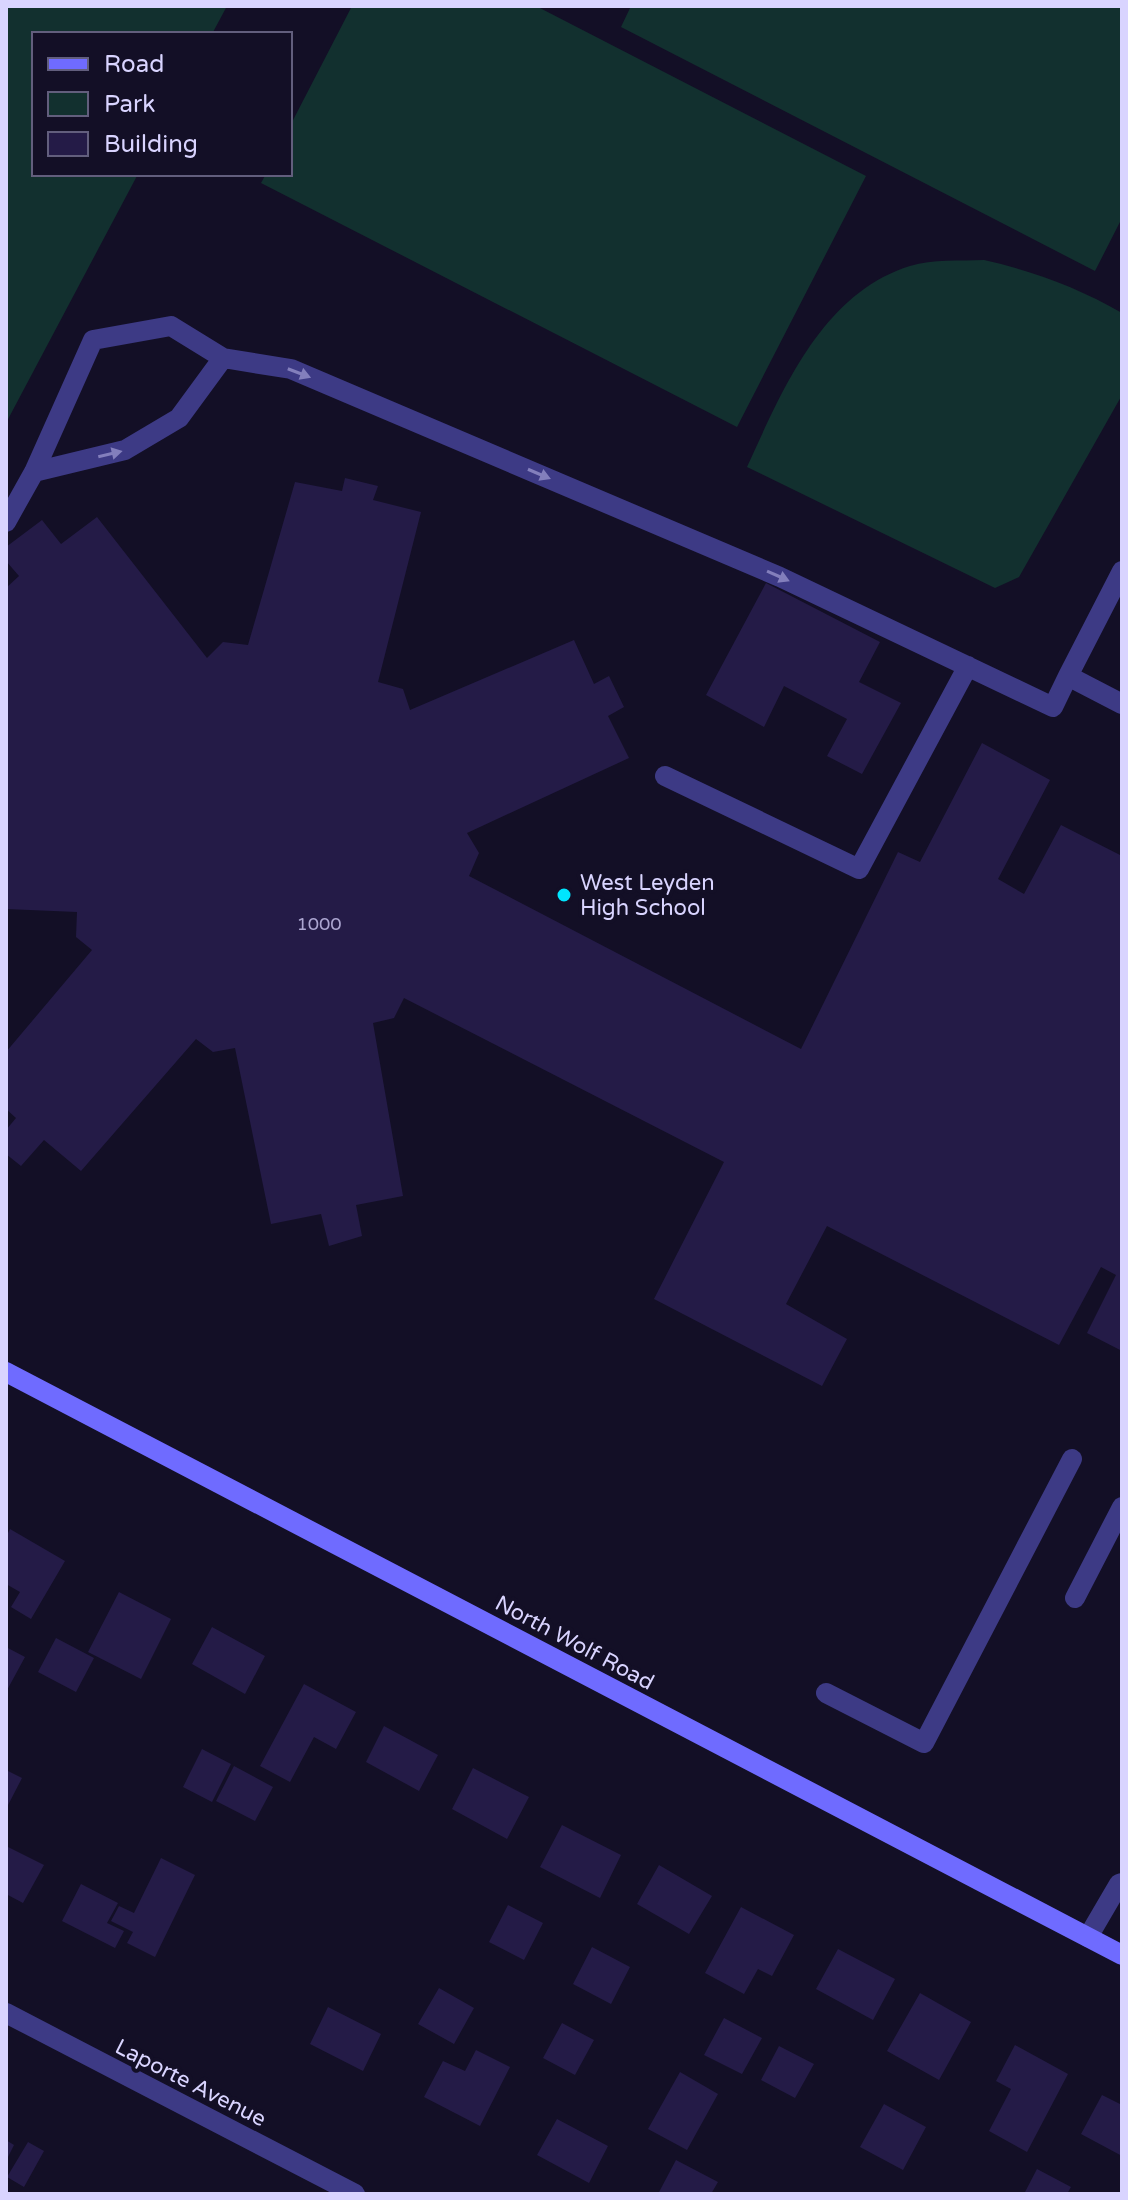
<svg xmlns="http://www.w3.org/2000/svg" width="1128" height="2200" viewBox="0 0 1128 2200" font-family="'Varela Round',sans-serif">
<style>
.green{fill:#12302f}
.building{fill:#241b47}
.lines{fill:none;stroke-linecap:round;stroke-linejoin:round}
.lane{stroke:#3d3a85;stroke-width:20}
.street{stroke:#3d3a85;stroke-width:20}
.secondary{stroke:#6f6bff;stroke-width:20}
.oneway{fill:#837fbc}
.poi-dot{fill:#00e5ff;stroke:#130f26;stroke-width:3}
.labels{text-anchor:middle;stroke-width:8;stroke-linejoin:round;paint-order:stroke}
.number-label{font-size:18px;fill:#aca6d1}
.poi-label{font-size:22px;fill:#d9d4ff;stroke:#130f26;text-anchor:start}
.street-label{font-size:22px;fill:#d9d4ff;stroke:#130f26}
</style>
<rect width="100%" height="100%" fill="#130f26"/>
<path class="green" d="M6 6H227L212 34H34V174H138L6 423Z
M352 6H536L866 176 737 427 261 183 266 174H290V126Z
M631 6H1122V218L1095 271 621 27Z
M984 260C1033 271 1079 288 1122 313V395L1019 577 995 588 747 467C782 391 822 293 910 266 933 259 960 261 984 260Z"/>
<path class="building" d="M345 478 378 486 373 500 421 512 378 682 403 689 410 710 574 640 594 684 609 676 624 707 608 716 629 758 467 833 479 853 469 876 801 1049 898 852 920 862 982 743 1050 780 998 879 1024 894 1061 825 1122 856V1351L1087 1333 1116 1275 1101 1267 1059 1345 827 1226 786 1304 847 1339 822 1386 654 1299 724 1162 404 998 394 1018 373 1023 403 1196 356 1205 362 1236 329 1246 321 1214 271 1224 235 1048 213 1052 196 1039 81 1171 44 1140 21 1166 6 1154V1130L16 1118 6 1109V1052L92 950 76 937 77 912 6 909V588L19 576 6 561V547L42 520 61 544 97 517 207 658 223 642 248 645 295 482 342 491Z
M766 583 880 642 859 682 901 703 862 774 827 756 847 719 784 686 764 727 706 695Z
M10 1529 65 1561 31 1619 11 1607 20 1592 6 1584V1537Z
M119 1592 171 1619 141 1679 88 1652Z
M212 1627 265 1656 245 1694 192 1664Z
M56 1638 94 1658 76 1692 38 1672Z
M6 1647 25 1657 6 1692Z
M304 1684 356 1712 336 1749 314 1737 290 1782 260 1766Z
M384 1726 438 1755 419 1791 366 1762Z
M202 1749 231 1764 212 1802 183 1787Z
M234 1766 273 1787 255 1821 216 1801Z
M473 1768 529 1797 507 1839 452 1809Z
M6 1770 22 1778 6 1809Z
M562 1825 621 1855 600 1898 540 1867Z
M6 1846 44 1865 23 1903 6 1894Z
M161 1858 195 1875 155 1957 127 1943 133 1932 111 1921 119 1906 134 1913Z
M659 1865 712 1896 689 1934 637 1904Z
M81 1884 118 1903 107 1923 124 1931 115 1948 62 1921Z
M508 1905 543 1923 524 1960 489 1942Z
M741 1907 794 1935 772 1976 758 1969 744 1994 705 1973Z
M592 1947 630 1967 611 2004 573 1984Z
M838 1949 895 1979 873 2020 816 1989Z
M439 1988 474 2008 454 2044 418 2024Z
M920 1993 971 2022 939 2080 887 2051Z
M328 2007 381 2034 363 2071 310 2044Z
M724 2018 762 2038 742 2074 704 2055Z
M562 2023 594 2040 575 2075 543 2058Z
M1015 2045 1068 2074 1027 2152 989 2131 1011 2089 996 2081Z
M779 2046 814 2064 795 2098 761 2080Z
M476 2050 510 2067 480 2126 424 2097 443 2061 465 2071Z
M680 2072 718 2094 687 2150 648 2129Z
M1102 2095 1122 2105V2156L1081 2134Z
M884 2104 926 2127 903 2170 860 2147Z
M557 2119 608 2146 589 2183 537 2155Z
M6 2140 14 2145 6 2161Z
M28 2142 44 2151 24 2187 7 2177Z
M676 2160 718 2182 711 2194H658Z
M1037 2169 1071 2187 1067 2194H1024Z"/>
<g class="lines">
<path class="lane" d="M34 472 125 450 179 418 223 358
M6 522 34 472 93 340 171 326 223 358 291 369 780 577 1053 707 1068 676
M1122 571 1068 676 1122 704
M665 776 859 869 968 666
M1075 1598 1122 1507
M826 1693 924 1743 1072 1459
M1088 1937 1119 1884 1122 1883"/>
<path class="street" d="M6 2013 355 2194"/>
<path class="secondary" d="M6 1372 1122 1955"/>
</g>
<defs><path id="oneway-solid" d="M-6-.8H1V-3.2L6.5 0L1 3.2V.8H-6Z" transform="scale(2)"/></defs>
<g class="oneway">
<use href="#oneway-solid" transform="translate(299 373) rotate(21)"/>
<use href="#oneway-solid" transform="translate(110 454) rotate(-13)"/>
<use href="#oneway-solid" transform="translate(539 474) rotate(23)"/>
<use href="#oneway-solid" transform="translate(778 576) rotate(24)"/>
</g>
<circle class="poi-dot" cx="564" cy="895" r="8"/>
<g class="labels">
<g class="number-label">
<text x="319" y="930">1000</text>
</g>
<g class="poi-label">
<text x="580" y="890">West Leyden<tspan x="580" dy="25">High School</tspan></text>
</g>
<g class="street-label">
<text transform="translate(575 1642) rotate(28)" y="8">North Wolf Road</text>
<text transform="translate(191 2082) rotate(27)" y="8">Laporte Avenue</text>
</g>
</g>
<rect width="1128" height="2200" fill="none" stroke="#d9d4ff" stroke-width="16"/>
<rect x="32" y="32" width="260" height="144" fill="#130f26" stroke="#625e7d" stroke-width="2"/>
<rect x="48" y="58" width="40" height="12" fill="#6f6bff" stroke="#625e7d" stroke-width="2"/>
<text x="104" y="72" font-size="24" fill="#d9d4ff">Road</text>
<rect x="48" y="92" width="40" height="24" fill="#12302f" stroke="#625e7d" stroke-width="2"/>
<text x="104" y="112" font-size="24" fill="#d9d4ff">Park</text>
<rect x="48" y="132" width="40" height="24" fill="#241b47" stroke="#625e7d" stroke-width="2"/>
<text x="104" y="152" font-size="24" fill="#d9d4ff">Building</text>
</svg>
